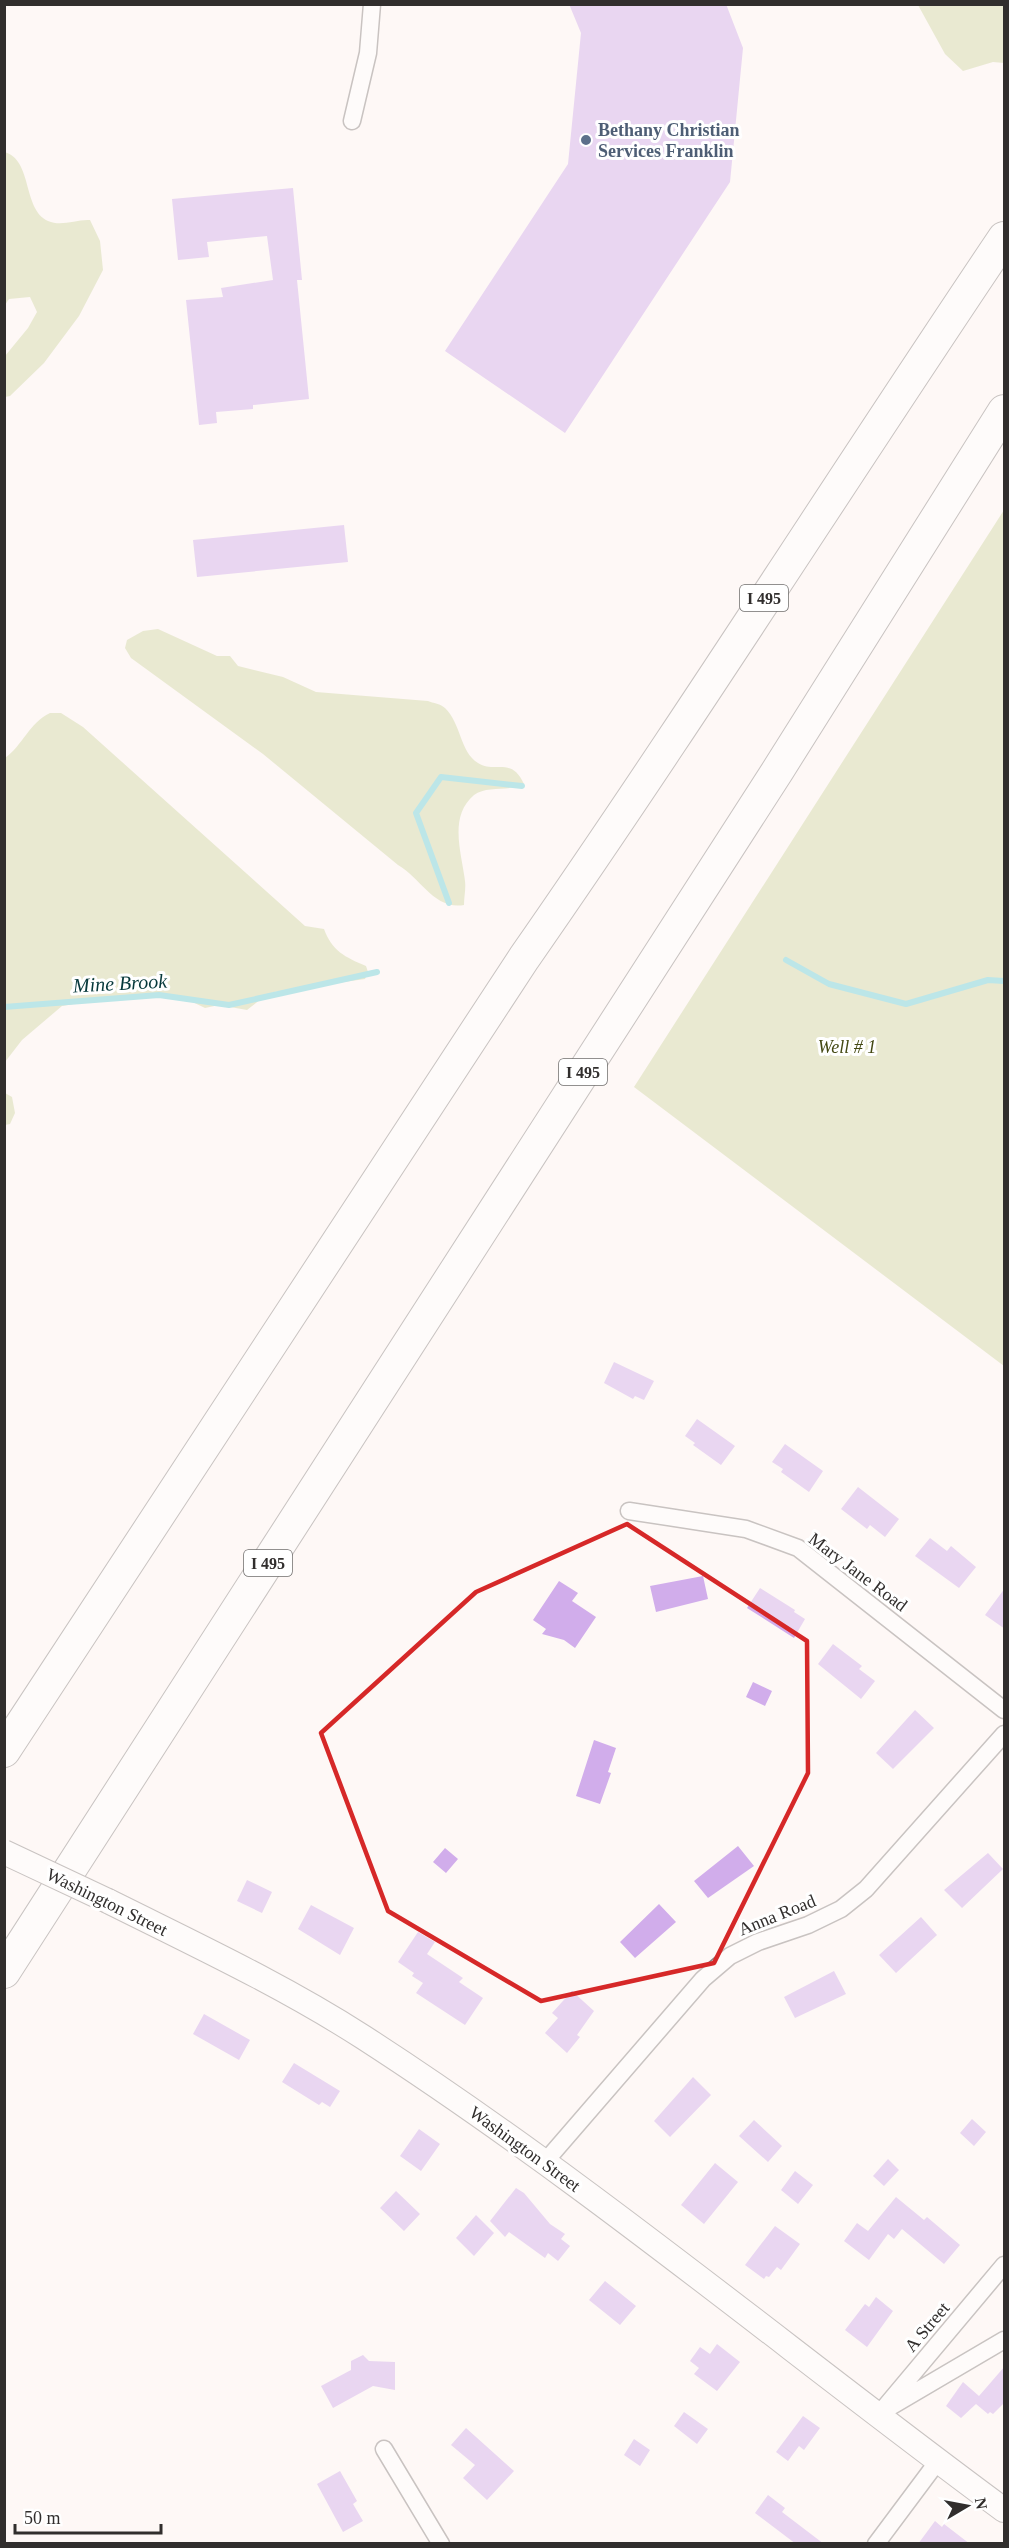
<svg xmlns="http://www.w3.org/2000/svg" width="1009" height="2548" viewBox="0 0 1009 2548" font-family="'Times New Roman',serif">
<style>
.green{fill:#d1d7a5}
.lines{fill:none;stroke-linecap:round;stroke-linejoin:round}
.stream{stroke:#6ed0d7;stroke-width:6}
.building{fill:#d1adeb}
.street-casing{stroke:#898482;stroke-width:19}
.secondary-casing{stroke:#898482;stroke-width:26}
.highway-casing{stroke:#898482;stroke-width:34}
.street{stroke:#fff;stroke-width:16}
.secondary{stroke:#fff;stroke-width:24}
.highway{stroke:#fff;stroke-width:32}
.secondary-bridge-casing{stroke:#898482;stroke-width:26;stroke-linecap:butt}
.secondary-bridge{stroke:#fff;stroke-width:24}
.marked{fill:none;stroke:#d62828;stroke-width:4.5;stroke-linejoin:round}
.service-dot{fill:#5c6f8a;stroke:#fff;stroke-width:2}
.labels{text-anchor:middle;stroke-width:6;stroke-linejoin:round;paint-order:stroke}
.shield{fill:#fff;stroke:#6f6d6c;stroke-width:1.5}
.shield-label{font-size:16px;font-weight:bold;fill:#312e2d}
.service-label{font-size:18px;font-weight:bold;fill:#4e5e75;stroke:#fff;text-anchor:start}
.park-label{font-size:18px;font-style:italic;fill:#444913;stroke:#fff}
.street-label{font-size:18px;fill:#312e2d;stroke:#fff}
.water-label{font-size:20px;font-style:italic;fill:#06383b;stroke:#fff}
</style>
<rect width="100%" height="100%" fill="#fef8f6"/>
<path class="green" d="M918 5H1004V63L993 62 963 71 945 54Z
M4 152C33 159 22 209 48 221 62 227 76 219 90 220L100 241 103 270 79 316 44 363 10 396 5 397V356L28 328 37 312 30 297 9 299 5 305Z
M1004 510V1366L634 1087Z
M158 629 217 656H230L238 666 283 677 316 692 428 701C433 703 441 704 445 708 461 723 460 752 478 763 496 774 511 756 524 784 509 792 487 785 474 795 448 817 462 854 465 881 466 889 464 897 464 905 434 910 421 878 398 865L263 754 131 658 125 648 127 640 143 631Z
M50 713H61L83 727 305 926 324 929C332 951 345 957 366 966L368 972 365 979 274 992 265 996 247 1010 219 1005 205 1008 178 995 113 997 62 1006 22 1040 5 1062V758C23 745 29 723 50 713Z
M5 1093 12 1097 15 1113 10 1124 5 1125Z"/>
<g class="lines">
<path class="stream" d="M449 903 416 813 441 777 522 786
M786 960 829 984 906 1004 988 980 1004 981
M4 1007 159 995 229 1005 377 972"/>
</g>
<path class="building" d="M569 4H726L743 48 730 182 565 433 445 351 568 164 581 33Z
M293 188 302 280H297L309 399 253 405V409L216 412 217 423 199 425 186 300 223 297 221 288 273 280 267 236 207 242 209 257 178 260 172 199Z
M344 525 348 562 197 577 193 540Z
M614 1362 654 1381 644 1400 635 1396 633 1399 604 1383Z
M697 1419 735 1446 721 1465 693 1445 695 1443 685 1436Z
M785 1444 823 1471 809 1492 781 1472 783 1469 772 1462Z
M858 1487 899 1519 885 1537 870 1525 867 1529 841 1509Z
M930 1538 947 1551 951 1546 976 1567 959 1588 915 1556Z
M703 1576 708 1599 656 1612 650 1586Z
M559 1581 578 1593 572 1601 596 1617 575 1648 564 1640 542 1634 546 1629 533 1620Z
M760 1588 795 1610 794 1612 805 1619 794 1638 747 1608Z
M1005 1588V1629L985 1615Z
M833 1644 862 1666 859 1669 875 1681 861 1699 818 1664Z
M753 1682 772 1691 765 1706 746 1697Z
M915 1710 934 1728 893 1769 876 1753Z
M594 1740 616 1748 608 1772 611 1773 600 1804 576 1796Z
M738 1846 754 1866 708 1898 694 1881Z
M445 1848 458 1859 446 1873 433 1862Z
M988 1853 1003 1869 962 1908 944 1890Z
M247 1880 272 1892 262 1913 237 1901Z
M659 1904 676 1922 635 1958 620 1942Z
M311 1905 354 1928 340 1955 298 1929Z
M921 1917 937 1935 896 1973 879 1955Z
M418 1932 435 1942 427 1954 463 1978 459 1982 483 1998 465 2025 416 1993 423 1983 412 1976 414 1973 398 1962Z
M834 1971 846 1994 795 2018 784 1997Z
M572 1991 594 2011 577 2035 580 2037 567 2053 545 2033 558 2018 552 2013Z
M204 2014 250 2040 239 2060 193 2034Z
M294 2063 340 2091 330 2107 322 2102 319 2105 282 2082Z
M693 2077 711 2095 670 2137 654 2121Z
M972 2119 986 2132 974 2146 960 2133Z
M754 2120 782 2146 768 2162 739 2136Z
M419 2129 440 2144 421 2171 400 2156Z
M888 2159 899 2170 884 2186 873 2176Z
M715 2163 738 2182 704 2224 681 2205Z
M795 2171 813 2185 798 2204 781 2190Z
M516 2188 524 2193 550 2224 565 2234 561 2239 570 2246 558 2261 548 2253 545 2258 509 2232 505 2237 490 2221Z
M396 2191 420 2214 404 2231 380 2208Z
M896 2197 924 2220 927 2217 960 2245 944 2264 902 2229 894 2239 888 2234 869 2260 844 2241 857 2223 868 2231Z
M476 2215 494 2233 474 2256 456 2238Z
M775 2226 800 2244 781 2270 777 2267 769 2277 766 2276 764 2279 745 2265Z
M605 2281 636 2306 620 2325 589 2300Z
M876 2297 893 2311 867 2347 845 2330 865 2304 869 2307Z
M717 2344 740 2362 717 2391 694 2374 699 2368 690 2361 700 2347 710 2354Z
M363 2355 369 2361 395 2362V2390L373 2386 333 2408 321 2386 351 2370V2361Z
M1005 2366V2402L993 2414 990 2412 988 2414 976 2404 961 2418 946 2406 963 2382 979 2396Z
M684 2412 708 2429 697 2444 674 2426Z
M803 2416 820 2428 804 2450 799 2446 788 2461 776 2452Z
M466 2428 514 2471 487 2500 463 2478 475 2465 451 2445Z
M634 2439 650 2450 640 2466 624 2455Z
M340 2471 357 2501 353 2504 363 2521 343 2532 317 2484Z
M768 2495 785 2508 782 2512 824 2544H796L755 2513Z
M935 2521 942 2527 944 2524 970 2544H918Z"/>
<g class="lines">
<defs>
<path id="street" d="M352 121 368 53 372 4
M629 1511 746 1529 798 1548 1004 1710
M544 2163 703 1979 730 1956 758 1942 808 1925 841 1909 866 1889 1004 1734
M890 2407 1004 2340
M879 2414 1004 2265
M384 2449 441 2544
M876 2544 938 2461"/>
<path id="secondary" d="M108 1901C194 1944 282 1985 363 2037 586 2181 791 2353 1004 2510"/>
<path id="highway" d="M4 1751 524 958C689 721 843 477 1004 238
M4 1972 778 770 1004 411"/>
</defs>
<use href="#street" class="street-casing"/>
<use href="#secondary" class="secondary-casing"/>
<use href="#highway" class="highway-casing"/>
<use href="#street" class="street"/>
<use href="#secondary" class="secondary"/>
<use href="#highway" class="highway"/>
<defs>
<path id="secondary-bridge" d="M4 1852 108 1901"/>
</defs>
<use href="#secondary-bridge" class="secondary-bridge-casing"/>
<use href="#secondary-bridge" class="secondary-bridge"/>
</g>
<path d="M0 0H1009V2548H0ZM627 1524 807 1641 808 1773 714 1963 541 2001 388 1911 321 1733 476 1592Z" fill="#fef8f6" fill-opacity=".55" fill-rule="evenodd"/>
<path class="marked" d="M627 1524 807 1641 808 1773 714 1963 541 2001 388 1911 321 1733 476 1592Z"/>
<circle class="service-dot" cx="586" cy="140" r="6"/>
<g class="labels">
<g class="shield">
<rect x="740" y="585" width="48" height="26" rx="4.5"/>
<rect x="559" y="1059" width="48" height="26" rx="4.5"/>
<rect x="244" y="1550" width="48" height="26" rx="4.5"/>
</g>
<g class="shield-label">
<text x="764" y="604">I 495</text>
<text x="583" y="1078">I 495</text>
<text x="268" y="1569">I 495</text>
</g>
<g class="service-label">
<text x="598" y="136">Bethany Christian<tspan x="598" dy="21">Services Franklin</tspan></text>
</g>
<g class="park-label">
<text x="847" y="1053">Well # 1</text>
</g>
<g class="street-label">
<text transform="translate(858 1572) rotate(37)" y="6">Mary Jane Road</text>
<text transform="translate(107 1902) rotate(26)" y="6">Washington Street</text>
<text transform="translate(777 1915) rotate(-22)" y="6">Anna Road</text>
<text transform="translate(525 2149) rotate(36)" y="6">Washington Street</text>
<text transform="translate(927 2327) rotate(-50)" y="6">A Street</text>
</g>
<g class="water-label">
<text transform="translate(120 983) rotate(-3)" y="7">Mine Brook</text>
</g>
</g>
<rect width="1009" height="2548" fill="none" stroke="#312e2d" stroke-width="12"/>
<g transform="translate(967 2506) rotate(80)" stroke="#ffffff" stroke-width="4.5" paint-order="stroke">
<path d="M0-4.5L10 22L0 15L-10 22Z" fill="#312e2d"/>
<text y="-9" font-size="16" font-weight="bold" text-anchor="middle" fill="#312e2d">N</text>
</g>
<path d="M15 2524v9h146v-9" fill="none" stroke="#312e2d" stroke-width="3"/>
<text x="24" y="2524" font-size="18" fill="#312e2d" stroke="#ffffff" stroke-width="4.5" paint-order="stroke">50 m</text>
</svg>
